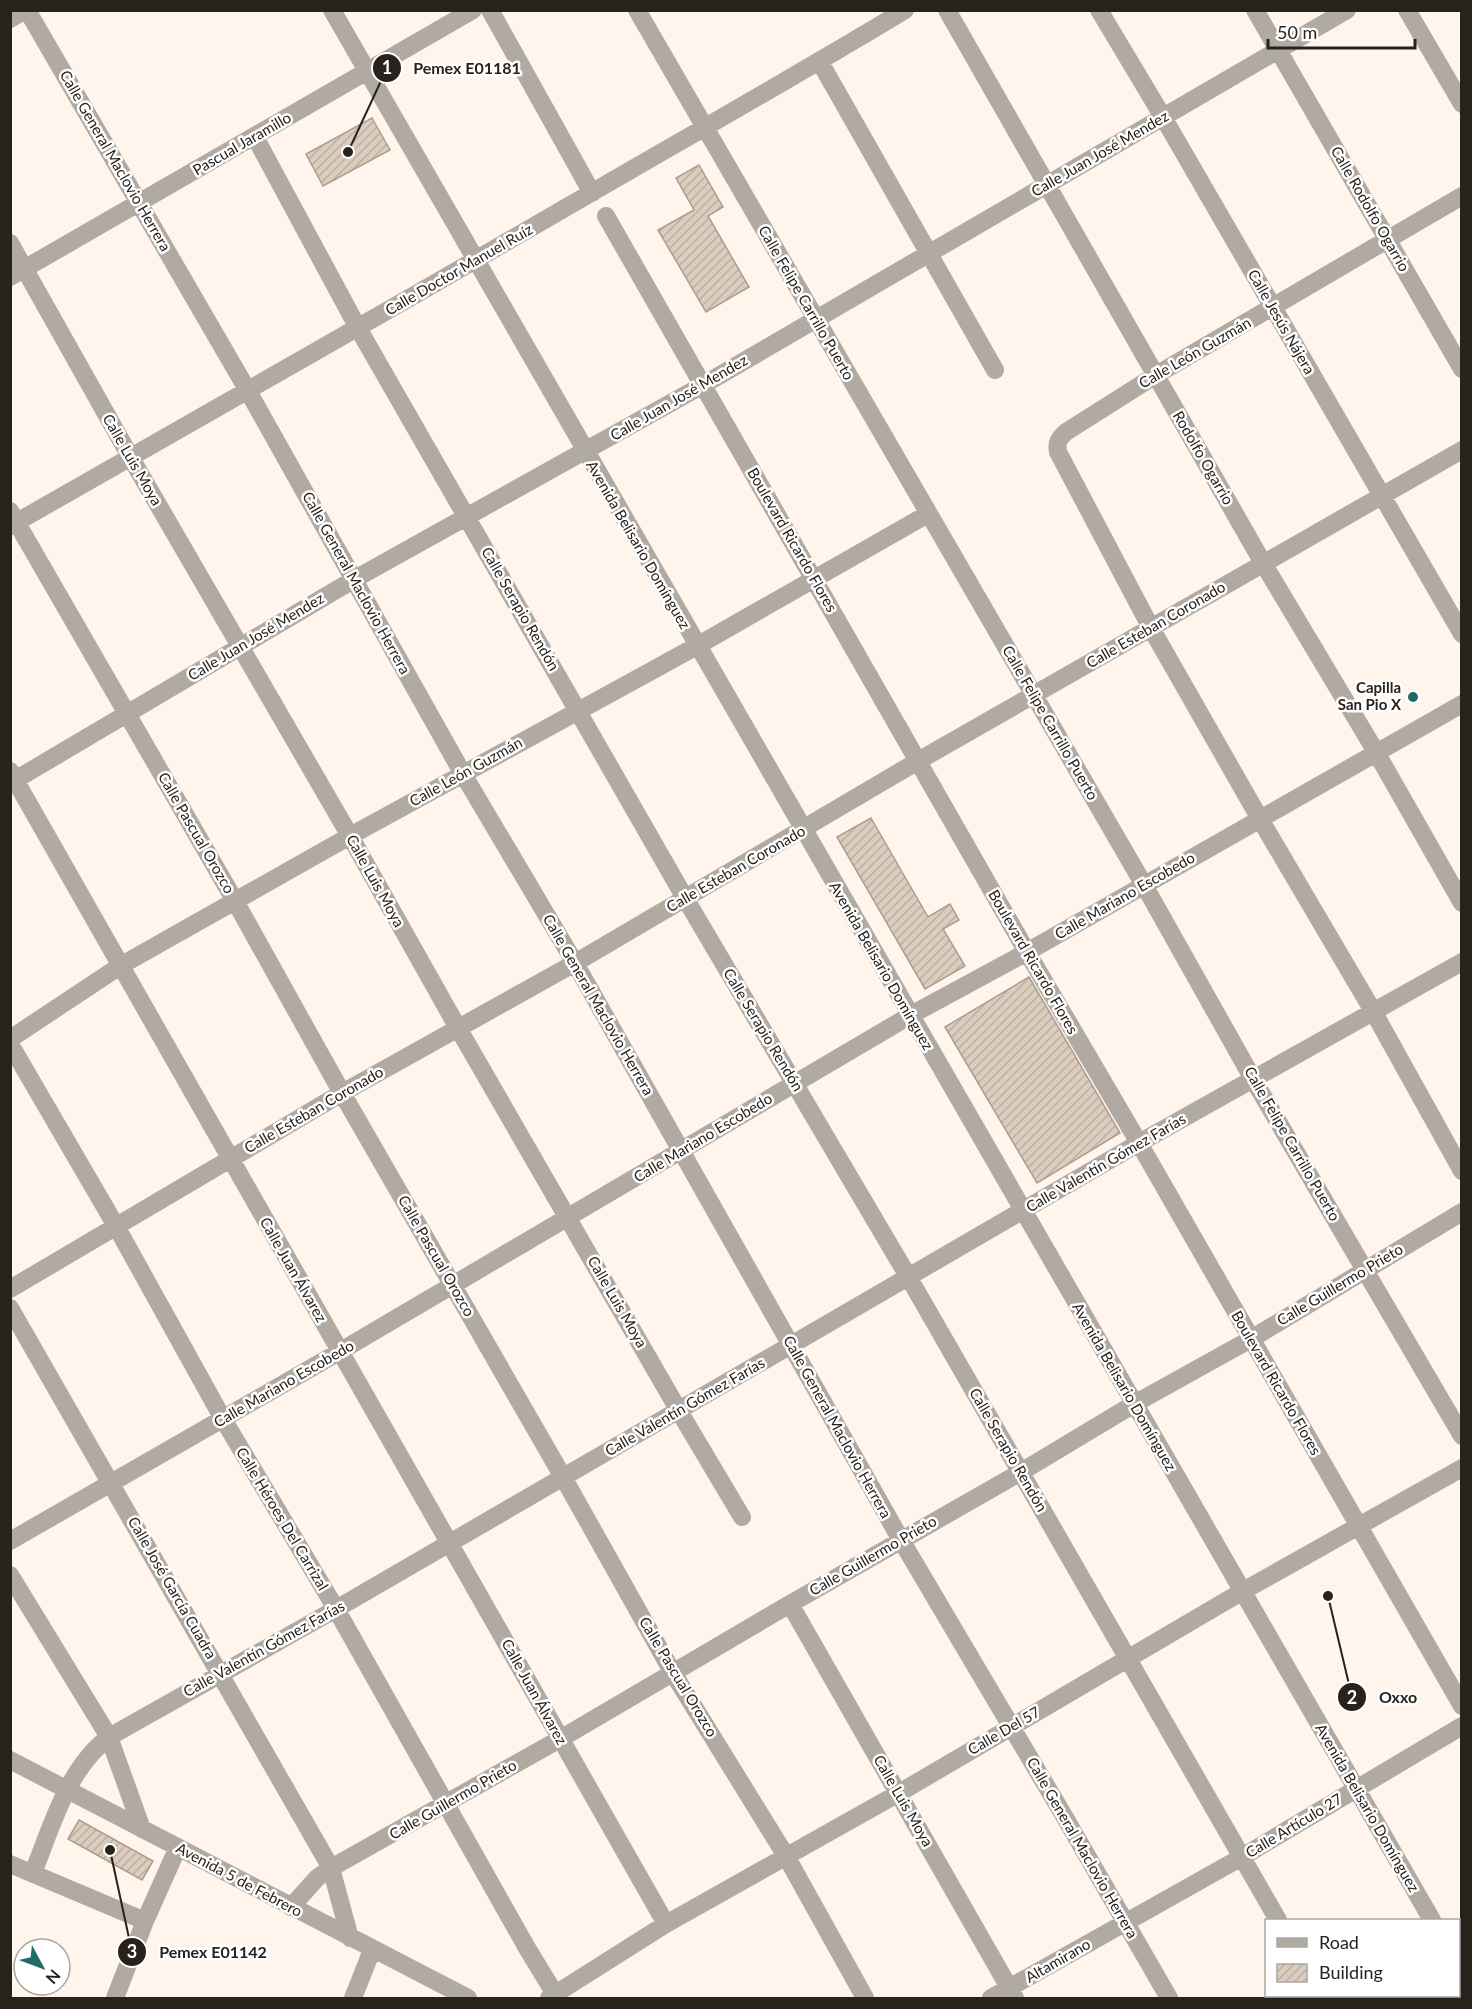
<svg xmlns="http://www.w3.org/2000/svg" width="1472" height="2009" viewBox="0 0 1472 2009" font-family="Lato,sans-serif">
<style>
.building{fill:url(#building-hatch);stroke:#ab9d8f;stroke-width:1.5}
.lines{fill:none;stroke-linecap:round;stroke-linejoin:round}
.minor{stroke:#b0aaa3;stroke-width:18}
.poi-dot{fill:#206b65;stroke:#fff;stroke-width:2}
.labels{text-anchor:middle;stroke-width:5;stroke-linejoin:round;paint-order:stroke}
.street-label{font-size:15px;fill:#28221c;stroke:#fff}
.poi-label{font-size:15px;font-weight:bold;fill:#28221c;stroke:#fff;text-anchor:end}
.leader{fill:none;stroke:#28221c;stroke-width:2}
.callout-dot{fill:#28221c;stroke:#fff;stroke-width:2}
.mark-label{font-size:18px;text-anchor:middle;font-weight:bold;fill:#fff}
.callout-label{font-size:16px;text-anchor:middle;font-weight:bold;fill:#28221c;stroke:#fff;stroke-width:5;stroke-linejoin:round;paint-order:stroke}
</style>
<defs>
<pattern id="building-hatch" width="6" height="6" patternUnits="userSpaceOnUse" patternTransform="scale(1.5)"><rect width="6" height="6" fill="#dbccbd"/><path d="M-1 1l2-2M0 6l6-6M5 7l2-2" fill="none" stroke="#bcafa2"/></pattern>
</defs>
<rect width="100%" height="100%" fill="#fff5ec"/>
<path class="building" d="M372 118 390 150 323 186 306 154Z
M699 165 723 207 708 216 749 287 706 312 658 230 694 210 676 178Z
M871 818 928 917 950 904 959 920 943 929 965 966 925 989 837 837Z
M1029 977 1120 1133 1037 1183 945 1027Z
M79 1820 153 1861 142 1880 68 1839Z"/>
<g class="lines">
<path class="minor" d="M27 10 248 391 463 774 575 963 901 1540 1067 1821 1169 1998
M332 10C695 650 1067 1283 1432 1920
M490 10 592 193
M637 10 1144 885 1253 1079 1462 1436
M947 10 1263 563 1376 752 1462 903
M1099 10 1163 117 1462 634
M1255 10 1462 369
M1407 10 1462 104
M10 19 25 10
M820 62 995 370
M255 137 358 328 685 898 909 1278 1278 1920
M1462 196 1156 375 1066 432C1059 438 1056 443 1058 452L1151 628 1260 819 1373 1011 1462 1171
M606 216 1027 952 1139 1143 1462 1706
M10 243 131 458 350 836 458 1028 679 1411 742 1517
M10 277 473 10
M10 511 235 901 342 1093 563 1477 673 1673 786 1856 865 1998
M10 526C205 416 398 305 591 193 696 132 801 73 905 10
M10 771 666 1924
M10 783 353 580 703 385 1347 10
M10 1039 120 966 350 836 695 647 928 514
M10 1044 116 1226 223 1419 336 1609 527 1948 555 1994
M10 1289 342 1093 575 963 918 761 1462 450
M10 1308 331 1868 350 1938
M10 1541 339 1352 911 1015 1027 952 1462 704
M10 1575 109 1737 142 1829
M790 1604 1015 1998
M10 1760 468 1998
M10 1864 145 1921
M33 1873C52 1826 67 1769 109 1737L336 1609 1139 1143 1462 962
M291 1907 317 1878 331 1868 560 1739 790 1604 1021 1472 1134 1404 1251 1339 1462 1212
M1458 1967 1462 1973
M1321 1996 1322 1998
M115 1998 145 1921 178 1847
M353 1998 372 1950
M549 1998 666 1924 899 1793 1243 1591 1462 1468
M991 1998 1242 1857 1462 1726
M1437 1998 1442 1996"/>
</g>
<circle class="poi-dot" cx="1413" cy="697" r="6"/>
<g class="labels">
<g class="street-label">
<text transform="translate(242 144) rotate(-30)" y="5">Pascual Jaramillo</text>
<text transform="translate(1100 154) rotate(-30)" y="5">Calle Juan José Mendez</text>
<text transform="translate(115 161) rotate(60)" y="5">Calle General Maclovio Herrera</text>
<text transform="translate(1370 209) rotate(60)" y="5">Calle Rodolfo Ogarrio</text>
<text transform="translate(459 270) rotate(-30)" y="5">Calle Doctor Manuel Ruíz</text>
<text transform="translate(806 303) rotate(60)" y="5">Calle Felipe Carrillo Puerto</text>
<text transform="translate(1281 322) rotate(60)" y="5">Calle Jesús Nájera</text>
<text transform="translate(1195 353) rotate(-30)" y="5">Calle León Guzmán</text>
<text transform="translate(679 398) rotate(-30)" y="5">Calle Juan José Mendez</text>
<text transform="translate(1203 458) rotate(60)" y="5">Rodolfo Ogarrio</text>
<text transform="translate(132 460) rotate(60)" y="5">Calle Luis Moya</text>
<text transform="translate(792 540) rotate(60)" y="5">Boulevard Ricardo Flores</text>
<text transform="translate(638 545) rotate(60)" y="5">Avenida Belisario Domínguez</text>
<text transform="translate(356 583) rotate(61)" y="5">Calle General Maclovio Herrera</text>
<text transform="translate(520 609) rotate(60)" y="5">Calle Serapio Rendón</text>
<text transform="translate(1156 625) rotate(-30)" y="5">Calle Esteban Coronado</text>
<text transform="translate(256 637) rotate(-31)" y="5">Calle Juan José Mendez</text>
<text transform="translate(1050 723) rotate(60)" y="5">Calle Felipe Carrillo Puerto</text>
<text transform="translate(466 772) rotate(-29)" y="5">Calle León Guzmán</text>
<text transform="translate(196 833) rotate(60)" y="5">Calle Pascual Orozco</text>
<text transform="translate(736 869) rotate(-30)" y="5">Calle Esteban Coronado</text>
<text transform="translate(375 881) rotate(61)" y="5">Calle Luis Moya</text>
<text transform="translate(1125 896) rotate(-30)" y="5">Calle Mariano Escobedo</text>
<text transform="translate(1033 962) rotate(60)" y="5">Boulevard Ricardo Flores</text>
<text transform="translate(881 966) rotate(60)" y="5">Avenida Belisario Domínguez</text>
<text transform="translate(598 1005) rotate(60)" y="5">Calle General Maclovio Herrera</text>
<text transform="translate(763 1030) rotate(59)" y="5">Calle Serapio Rendón</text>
<text transform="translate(314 1110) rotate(-30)" y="5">Calle Esteban Coronado</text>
<text transform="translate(703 1138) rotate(-31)" y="5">Calle Mariano Escobedo</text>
<text transform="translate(1292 1144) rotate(60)" y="5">Calle Felipe Carrillo Puerto</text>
<text transform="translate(1106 1163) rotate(-30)" y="5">Calle Valentín Gómez Farías</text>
<text transform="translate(436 1256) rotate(60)" y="5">Calle Pascual Orozco</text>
<text transform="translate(293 1270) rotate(60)" y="5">Calle Juan Álvarez</text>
<text transform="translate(1340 1285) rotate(-31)" y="5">Calle Guillermo Prieto</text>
<text transform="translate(617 1302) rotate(60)" y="5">Calle Luis Moya</text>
<text transform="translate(1276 1383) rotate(60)" y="5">Boulevard Ricardo Flores</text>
<text transform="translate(284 1384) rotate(-30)" y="5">Calle Mariano Escobedo</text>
<text transform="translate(1124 1387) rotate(60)" y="5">Avenida Belisario Domínguez</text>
<text transform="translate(685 1407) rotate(-30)" y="5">Calle Valentín Gómez Farías</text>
<text transform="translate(837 1427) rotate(61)" y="5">Calle General Maclovio Herrera</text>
<text transform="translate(1008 1450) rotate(60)" y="5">Calle Serapio Rendón</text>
<text transform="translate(282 1519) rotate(59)" y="5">Calle Héroes Del Carrizal</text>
<text transform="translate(873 1556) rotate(-30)" y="5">Calle Guillermo Prieto</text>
<text transform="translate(172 1588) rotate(60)" y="5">Calle José García Cuadra</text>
<text transform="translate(264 1649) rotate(-29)" y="5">Calle Valentín Gómez Farías</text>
<text transform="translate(678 1677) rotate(59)" y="5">Calle Pascual Orozco</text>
<text transform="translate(534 1692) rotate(61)" y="5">Calle Juan Álvarez</text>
<text transform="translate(1004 1731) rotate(-30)" y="5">Calle Del 57</text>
<text transform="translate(453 1800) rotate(-30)" y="5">Calle Guillermo Prieto</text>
<text transform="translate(903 1801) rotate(60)" y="5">Calle Luis Moya</text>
<text transform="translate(1367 1808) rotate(60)" y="5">Avenida Belisario Domínguez</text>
<text transform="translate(1294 1826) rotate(-31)" y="5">Calle Artículo 27</text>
<text transform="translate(1082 1848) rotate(60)" y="5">Calle General Maclovio Herrera</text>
<text transform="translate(239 1880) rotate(28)" y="5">Avenida 5 de Febrero</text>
<text transform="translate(1058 1961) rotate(-30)" y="5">Altamirano</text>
</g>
<g class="poi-label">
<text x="1401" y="693">Capilla<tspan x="1401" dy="17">San Pio X</tspan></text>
</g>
</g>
<path class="leader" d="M348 152L387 68M1328 1596L1352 1697M110 1850L132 1952"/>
<g class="callout-dot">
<circle cx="348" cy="152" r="6"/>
<circle cx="1328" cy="1596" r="6"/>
<circle cx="110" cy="1850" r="6"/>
<circle cx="387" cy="68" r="15"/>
<circle cx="1352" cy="1697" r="15"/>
<circle cx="132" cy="1952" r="15"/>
</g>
<g class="mark-label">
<text x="387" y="74">1</text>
<text x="1352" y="1704">2</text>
<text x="132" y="1958">3</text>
</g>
<g class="callout-label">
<text x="467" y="74">Pemex E01181</text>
<text x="1398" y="1703">Oxxo</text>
<text x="213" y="1958">Pemex E01142</text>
</g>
<rect width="1472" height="2009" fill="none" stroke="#28221c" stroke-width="24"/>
<rect x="1265" y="1919" width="195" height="78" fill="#ffffff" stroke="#a9a7a4" stroke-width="1.5"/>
<rect x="1277" y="1938" width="30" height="9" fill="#b0aaa3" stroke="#a9a7a4" stroke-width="1.5"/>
<text x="1319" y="1949" font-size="18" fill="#28221c">Road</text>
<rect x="1277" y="1964" width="30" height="18" fill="url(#building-hatch)" stroke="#a9a7a4" stroke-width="1.5"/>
<text x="1319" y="1979" font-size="18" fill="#28221c">Building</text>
<g transform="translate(42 1967) rotate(131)"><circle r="28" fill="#ffffff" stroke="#a9a7a4" stroke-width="1.5"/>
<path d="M0-4.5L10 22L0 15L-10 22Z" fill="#206b65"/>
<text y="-9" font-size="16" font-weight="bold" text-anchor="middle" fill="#28221c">N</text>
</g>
<path d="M1268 39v9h147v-9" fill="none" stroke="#28221c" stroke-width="3"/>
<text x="1277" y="39" font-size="18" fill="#28221c" stroke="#ffffff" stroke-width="4.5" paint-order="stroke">50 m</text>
</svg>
